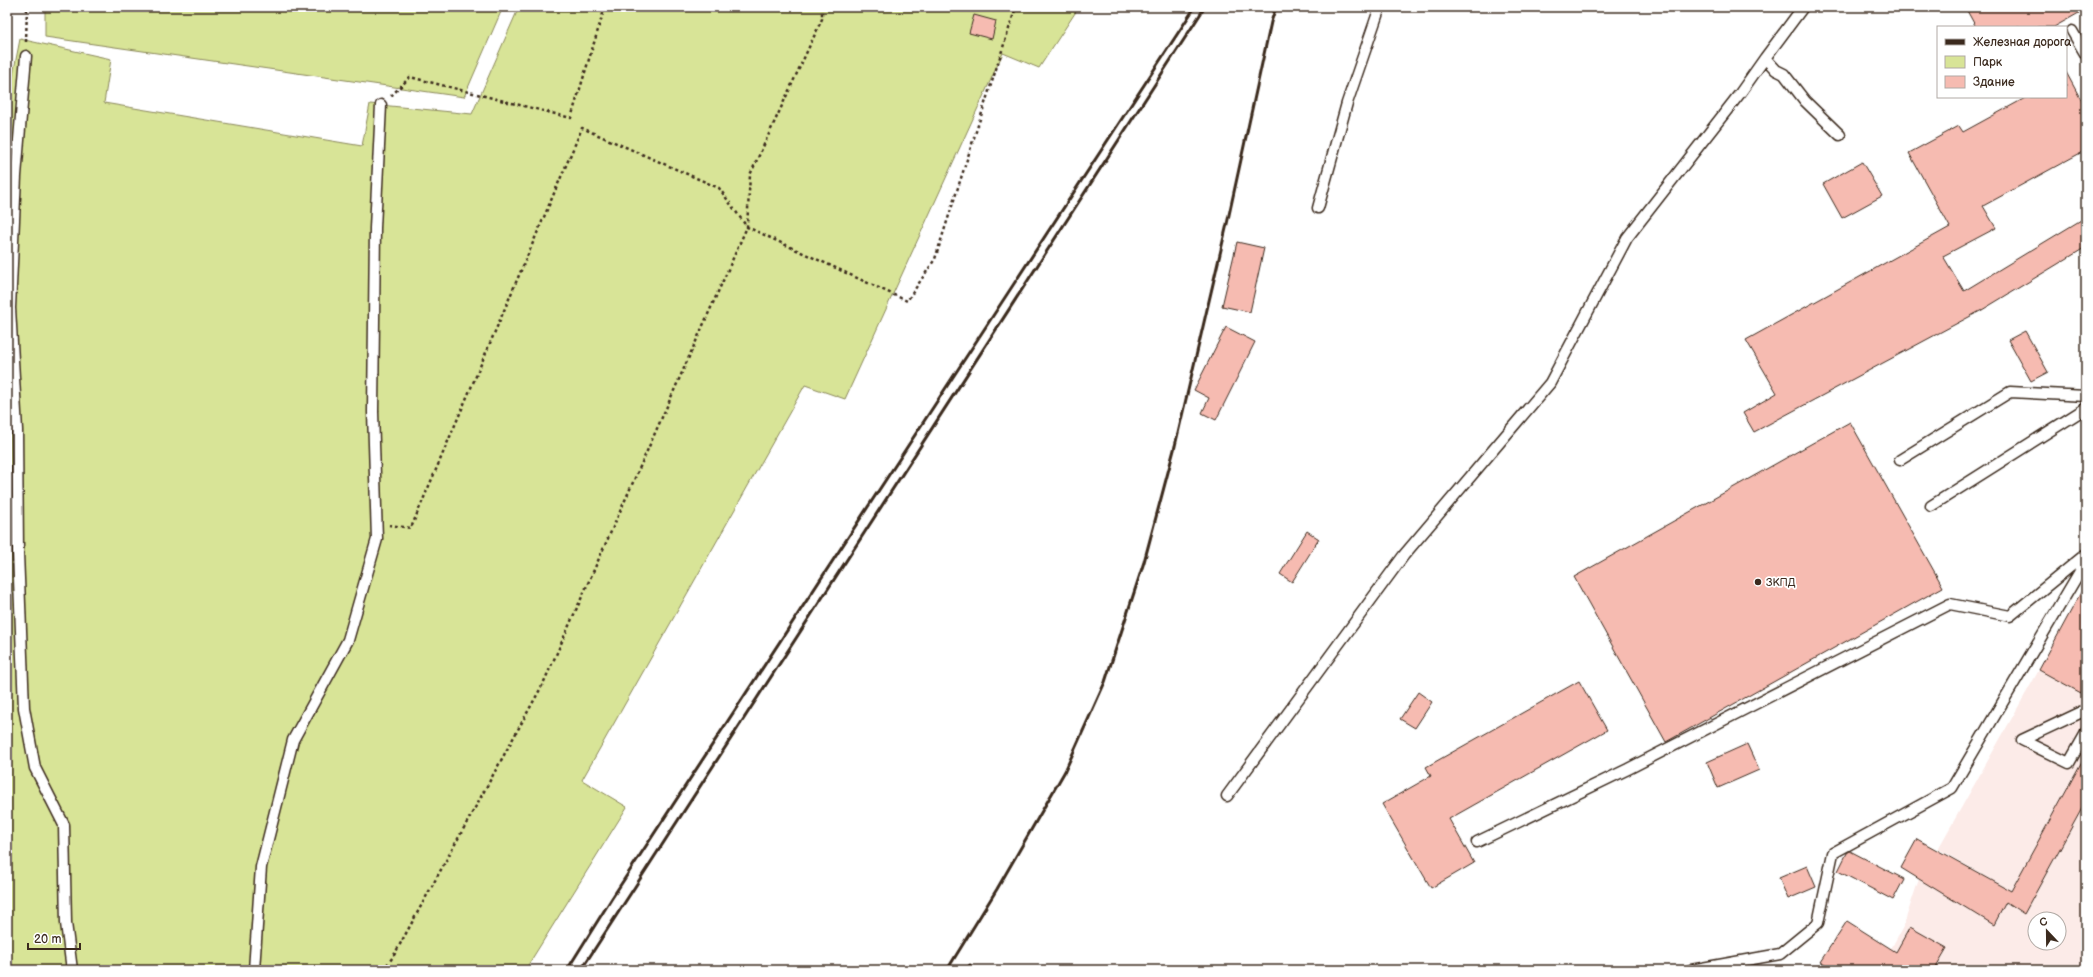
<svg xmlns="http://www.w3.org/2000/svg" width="2093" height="977" viewBox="0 0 2093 977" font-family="'Balsamiq Sans',sans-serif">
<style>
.built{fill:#fcebe8;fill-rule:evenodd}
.green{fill:#d8e497;stroke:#8a875a}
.building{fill:#f6bbb1;stroke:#3b2a1e}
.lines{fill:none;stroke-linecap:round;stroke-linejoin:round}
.lane-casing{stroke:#3b2a1e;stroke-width:13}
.path{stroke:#3b2a1e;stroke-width:2.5;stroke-dasharray:3 3;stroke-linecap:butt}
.lane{stroke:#fff;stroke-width:10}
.rail{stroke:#3b2a1e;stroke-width:3}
.poi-dot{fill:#3b2a1e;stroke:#fff;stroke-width:1.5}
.labels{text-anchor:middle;stroke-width:3.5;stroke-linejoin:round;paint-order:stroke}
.poi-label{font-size:11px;fill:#3b2a1e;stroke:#fff;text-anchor:start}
</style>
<rect width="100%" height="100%" fill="#fff"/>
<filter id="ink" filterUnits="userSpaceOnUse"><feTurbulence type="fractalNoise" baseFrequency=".025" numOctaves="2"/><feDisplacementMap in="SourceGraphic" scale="8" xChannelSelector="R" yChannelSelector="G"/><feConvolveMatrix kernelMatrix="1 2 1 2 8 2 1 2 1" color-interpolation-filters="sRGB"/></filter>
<g filter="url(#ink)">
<path class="built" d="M2086 583V754L2011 891 1938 849 2039 670Z
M2086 801V970H1879L1903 927 1919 879 1995 925 2006 902ZM2035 919H2059V943H2035Z"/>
<path class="green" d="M45 7H503L464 97 45 37Z
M519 7H1079L1039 68 1003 53 845 399 805 385 582 780 627 807 525 970H7V80H12L20 39 111 59 104 103 362 146 370 104 472 114Z"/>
<path class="building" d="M1965 7H2086V9L2054 27H1976Z
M974 15 996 21 992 39 969 33Z
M2066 72 2086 109V150L1983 206 1996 228 1943 256 1964 291 2086 217V247L1982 310 1754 432 1743 413 1777 393 1746 340 1950 227 1909 153 1959 126 1963 132 2027 97H2066Z
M1862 162 1882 196 1842 218 1823 184Z
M1237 242 1264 248 1250 312 1222 306Z
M1226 327 1255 342 1216 420 1202 413 1209 398 1194 390Z
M2025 331 2048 372 2031 381 2008 340Z
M1850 422 1943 587 1666 742 1574 577Z
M1307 531 1319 539 1292 582 1280 574Z
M2086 583V683L2081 693 2039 670Z
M1579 681 1607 730 1449 819 1474 863 1431 888 1382 804 1431 776 1426 767Z
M1418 692 1432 702 1415 728 1400 719Z
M1747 744 1759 770 1718 788 1707 762Z
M2086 754V801L2024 914 2006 902 1994 925 1901 868 1917 839 2011 891Z
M1850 851 1904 879 1893 900 1838 871 1847 853Z
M1807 866 1816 887 1788 899 1779 878Z
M1847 921 1896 952 1910 927 1947 948 1934 970H1833L1820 962Z"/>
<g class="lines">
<defs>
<path id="lane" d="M2072 31 2086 55
M26 56 16 176 10 308 17 430 18 553 24 708 35 768 64 825 66 923 72 970
M1765 58 1803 7
M1318 208 1347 103 1380 7
M1900 460 2010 392 2086 396
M1931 506 2086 408
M2086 710 2022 740 2069 763 2086 733
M1227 796 1404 555 1550 383 1627 238 1741 92 1765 58 1776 70 1784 74 1805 101 1840 135
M1477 842 1628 769 1950 604 2010 616 2086 554
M254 970 261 867 293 740 348 640 377 539 373 412 375 228 381 105
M1691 970 1780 954 1818 923 1833 853 1952 788 2086 561"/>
</defs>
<use href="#lane" class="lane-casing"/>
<path class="path" d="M26 42 27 7
M391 96 410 77 571 118 605 7
M389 525 411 528 582 128 719 188 747 227 907 301 935 259 1016 7
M383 970 393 957 543 684 747 227 750 175 822 19V7"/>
<use href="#lane" class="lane"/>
<path class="rail" d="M567 970 612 898 1195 7
M581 970 1205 7
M947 970 997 889 1065 771 1105 682 1144 562 1175 446 1227 224 1271 22 1276 7
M966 970 970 965"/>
</g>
</g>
<circle class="poi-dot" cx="1758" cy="582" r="4"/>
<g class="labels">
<g class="poi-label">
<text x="1766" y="586">ЗКПД</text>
</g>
</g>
<rect width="2093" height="977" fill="none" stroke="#fff" stroke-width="24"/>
<rect x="12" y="12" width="2069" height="953" fill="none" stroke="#3b2a1e" stroke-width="1.5" filter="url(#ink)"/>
<rect x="1937" y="26" width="130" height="72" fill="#ffffff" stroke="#b1aaa5"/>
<rect x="1945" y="39" width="20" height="6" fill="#3b2a1e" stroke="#b1aaa5"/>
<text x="1973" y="46" font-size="12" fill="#3b2a1e">Железная дорога</text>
<rect x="1945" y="56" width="20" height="12" fill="#d8e497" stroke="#b1aaa5"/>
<text x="1973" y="66" font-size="12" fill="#3b2a1e">Парк</text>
<rect x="1945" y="76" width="20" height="12" fill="#f6bbb1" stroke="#b1aaa5"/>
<text x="1973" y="86" font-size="12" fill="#3b2a1e">Здание</text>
<g transform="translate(2047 931) rotate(338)"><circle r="19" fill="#ffffff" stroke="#b1aaa5"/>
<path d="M0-3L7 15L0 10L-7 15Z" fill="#3b2a1e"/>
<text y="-6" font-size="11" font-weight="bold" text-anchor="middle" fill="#3b2a1e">С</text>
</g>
<path d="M28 943v6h52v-6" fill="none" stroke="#3b2a1e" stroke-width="2"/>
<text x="34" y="943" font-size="12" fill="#3b2a1e" stroke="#ffffff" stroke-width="3" paint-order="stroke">20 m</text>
</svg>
